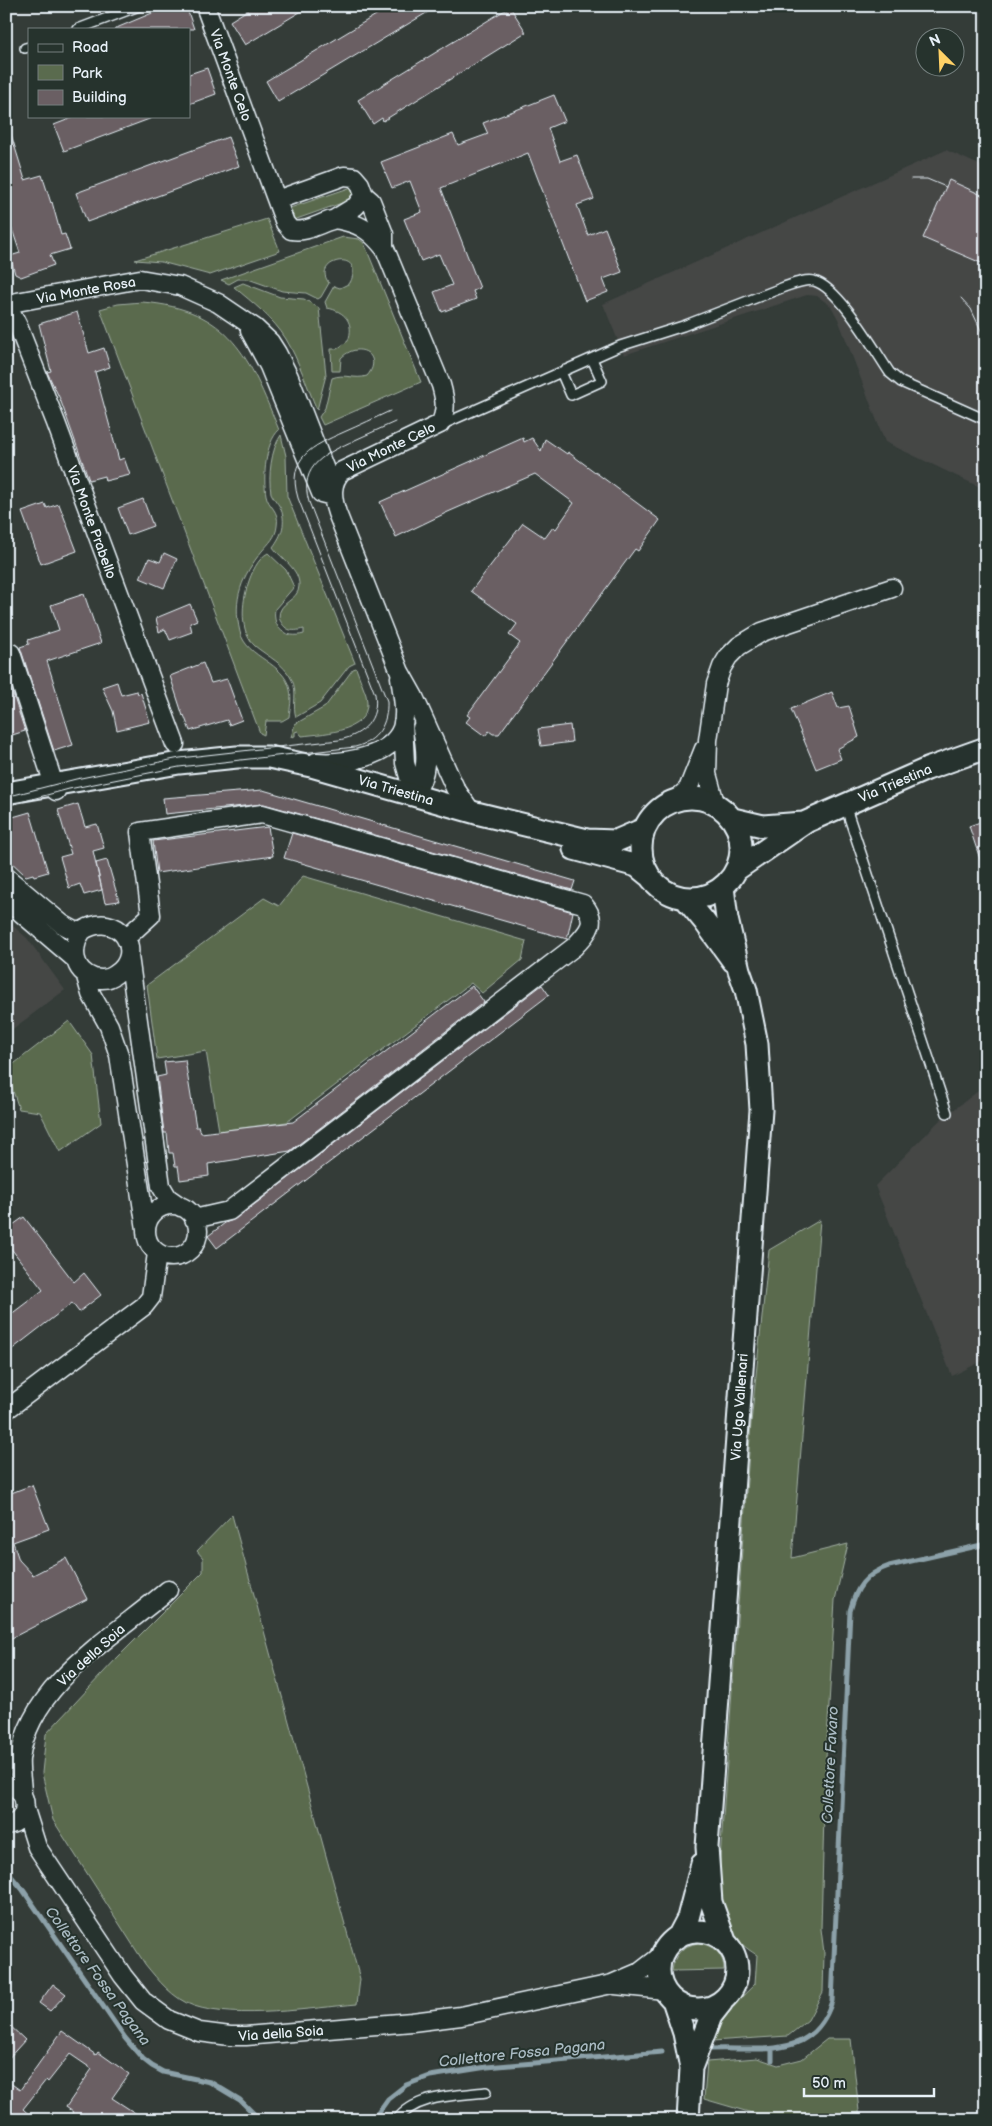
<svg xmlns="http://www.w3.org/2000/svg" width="992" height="2126" viewBox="0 0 992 2126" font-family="'Balsamiq Sans',sans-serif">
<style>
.built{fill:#444645}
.green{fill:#5a6b4e;stroke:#a1aea3}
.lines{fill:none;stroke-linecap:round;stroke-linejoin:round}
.stream{stroke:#8ca1a9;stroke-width:5}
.building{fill:#6a5f63;stroke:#e8f1f8}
.service-casing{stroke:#e8f1f8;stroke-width:12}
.minor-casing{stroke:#e8f1f8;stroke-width:21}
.tertiary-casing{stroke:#e8f1f8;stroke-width:25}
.service{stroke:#26332d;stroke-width:9}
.minor{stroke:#26332d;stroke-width:18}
.tertiary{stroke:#26332d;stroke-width:21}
.tram{stroke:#e8f1f8;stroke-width:1}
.labels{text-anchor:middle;stroke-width:4;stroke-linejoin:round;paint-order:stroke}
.street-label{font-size:14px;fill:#e8f1f8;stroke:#26332d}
.water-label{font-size:15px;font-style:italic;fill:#aabbc3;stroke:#26332d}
</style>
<rect width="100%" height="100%" fill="#343c38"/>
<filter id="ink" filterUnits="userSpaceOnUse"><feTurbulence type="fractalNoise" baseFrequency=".02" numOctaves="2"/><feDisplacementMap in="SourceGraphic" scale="10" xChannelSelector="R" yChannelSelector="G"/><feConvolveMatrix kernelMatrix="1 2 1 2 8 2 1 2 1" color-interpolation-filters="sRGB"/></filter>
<g filter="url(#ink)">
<path class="built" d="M946 150 986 168V490L885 442 838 319 831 306 817 296 807 295 624 355 603 304Z
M6 920 27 938 65 990 6 1034Z
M986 1085V1359L952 1376 875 1186 939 1121Z"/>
<path class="green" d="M349 188 354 193 353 199 294 220 290 208Z
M267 219 280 251 210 275 161 262 135 260Z
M343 237 359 239 364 243 421 382 323 425 319 417 325 408 332 378C344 373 355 380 367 376 384 357 360 339 341 358L340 371H332L331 349H337L348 341C355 323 345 311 327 308L325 302 334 286 340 288 350 283C367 248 310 259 329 283L321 297 318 299 306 293 282 291 248 279H238L229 284 221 280Z
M243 283 280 297 304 299 319 308 326 375 317 410C307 386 299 361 286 339 273 318 253 303 234 287Z
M142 302C231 309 249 357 279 430 265 443 263 477 266 495 268 507 280 510 277 526 276 537 269 543 262 551 242 576 232 599 240 632 247 659 284 661 290 690 292 699 290 708 289 717L282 721H266L264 735 260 733 100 309 118 304Z
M281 435 286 456 287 496 355 663 349 666 320 703 296 717C292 706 298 692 292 680 284 663 268 657 255 646 239 632 242 602 248 584 251 574 258 558 268 553L286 570 294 587 275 609C272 629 286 639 304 634V629C291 632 285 631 279 618 278 601 299 601 299 586 300 569 281 559 273 547 282 535 287 522 280 507 277 502 273 498 271 493 268 477 271 449 281 435Z
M356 668C359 677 363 686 366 695 375 732 326 733 302 736L298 731 295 732V736L291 737 295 724 325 707 353 669Z
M303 876 526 941 522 960 482 993 471 983 287 1122 219 1131 206 1051 157 1059 147 985 264 898 279 906Z
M69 1021 93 1055 101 1123 60 1152 40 1112 19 1109 6 1070Z
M820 1220 792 1558 848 1544 835 1600 825 1775 821 1929 824 1953 823 1992 808 2020 788 2036 712 2041 716 2026 723 2015 755 1984 757 1955C733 1941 729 1926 717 1902L751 1423 769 1250Z
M232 1515 360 1979 357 2004C312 2008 236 2020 194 2006 173 1999 158 1980 145 1964L53 1820 42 1773 46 1734 116 1659 203 1572V1558L197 1551Z
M698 1943C713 1945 724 1954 724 1970L672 1971C674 1954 682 1946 698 1943Z
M827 2039H851L860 2120H776L704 2099 707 2062 757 2058 778 2065 802 2059Z"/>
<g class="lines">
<path class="stream" d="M6 1870 23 1890 125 2038 143 2059 152 2066 163 2072 210 2082 240 2100 260 2120
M711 2049C761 2047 813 2061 832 2001L850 1611C856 1588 865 1574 889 1566L986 1544
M772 2049V2060
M373 2120 388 2099 406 2085 430 2076 487 2067 662 2052"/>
</g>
<path class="building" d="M169 6H186L194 29H114Z
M254 6H310L245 45 230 21Z
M391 6H438L278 102 266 81Z
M510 7 526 32 383 121 382 118 373 124 358 100Z
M207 68 216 94 189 104V74Z
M554 95 565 121 548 128 560 161 577 155 594 199 577 205 588 235 605 228 622 272 603 279 608 292 585 301 528 153 441 188 480 288 473 291 476 299 442 312 434 292 452 285 439 254 421 261 404 219 422 212 410 181 392 188 381 162 453 134 458 145 488 134 483 123Z
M77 116H152V118L64 151 54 125Z
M10 131 25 180 42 175 51 203 52 202 61 235 65 234 70 249 50 255 54 265 21 277 15 274 10 256 20 253 12 229 6 230V132Z
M228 137 239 166 87 222 76 193Z
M949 180 986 197V265L923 238Z
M77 312 89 353 104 348 110 367 95 372 119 460 124 458 130 475 105 481 104 476 89 480 60 399 47 372 51 371 39 324Z
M523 438 524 442 532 438 541 451 545 439 567 454 568 452 660 520 638 551 635 549 499 734H493L489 731 485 736 466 722 470 717 467 715 520 643 509 635 517 624 471 591 523 523 545 538 553 527 556 529 574 503 535 474 448 512 396 537 380 502Z
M143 499 153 526 128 535 118 508Z
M45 504 47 508 59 504 77 551 41 564 22 512Z
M164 553 177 559 164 588 140 578 149 558 160 562Z
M84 594 101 643 47 661 73 745 54 751 20 647 29 644 28 640 59 630 51 605Z
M190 604 197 620 190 623 192 632 170 640 165 629 159 632 156 618Z
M203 663 211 683 227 679 242 720 229 725 227 720 190 731 184 715 183 716 170 676Z
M6 673 25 731 6 737Z
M117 682 121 695 137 691 138 694 141 693 150 722 117 730 113 711 102 687Z
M832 692 838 708 849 706 859 737 837 749 841 759 816 769 791 709Z
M570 725 572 742 541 746 538 729Z
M263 790 575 881 572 890 264 804 165 814 163 798Z
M78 804 85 827 97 824 104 848 93 851 102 890 84 895 80 884 69 888 60 857 71 854 58 810Z
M30 812 48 872 34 876 33 874 26 876 6 857V819Z
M986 820V868H983L969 826Z
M268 827 273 856 157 873 153 841Z
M292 833 573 912 567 939 284 858Z
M107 860 119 901 105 903 96 863Z
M542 985 549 995 217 1248 208 1236 225 1223 235 1219Z
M472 986 484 1002 290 1151 208 1164 209 1176 180 1180 178 1166H175L173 1153H169L167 1133H164L157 1077 166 1075 164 1062 185 1060 196 1127H199L201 1133 293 1122Z
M24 1217 74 1282 84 1273 101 1295 79 1312 72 1303 6 1354V1318L43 1290 6 1242V1230Z
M32 1485 49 1529 13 1542 19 1560 33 1575 66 1558 87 1599 6 1641V1495Z
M53 1984 66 1994 50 2011 39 2003Z
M6 2022 25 2040 6 2061Z
M62 2031 96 2055 98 2052 129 2074 112 2098 146 2120H68L73 2112 66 2107 92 2069 70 2054 48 2082 46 2080 23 2109 35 2120H6V2080L20 2090Z"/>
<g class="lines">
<defs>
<path id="service" d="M78 29 139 6
M25 48 29 47
M561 372 571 395 602 381 592 359
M441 425 620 346 683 326 784 287C793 284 805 279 814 281 840 288 875 351 890 373L901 382 986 420
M845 805 947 1113
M397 2120C416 2094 457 2096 486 2092"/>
<path id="minor" d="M205 6 285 223 291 230C306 233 318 224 332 220 336 219 340 220 344 221 363 225 373 234 385 249L441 385C445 399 447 411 440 424L342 471C330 483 332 498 337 513L400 672 414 697 455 788 470 810
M277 200 344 176 354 177 360 184 364 195 371 201 384 234V246
M335 219 356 206 364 195
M6 302 18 326 56 423 175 744
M6 304 140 279 180 286 218 303 255 328 270 342 277 353 289 377 329 480 334 483
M250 331 269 366 321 493 333 496
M11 653 56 791
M403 722 405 763 414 795
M316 762C342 764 391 758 402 728 407 713 402 692 400 677
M414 795C428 774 427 753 422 728
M677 799 688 789 704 749
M715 803 707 774 708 740 716 684 722 667 728 657 739 646 762 632 892 588
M6 877 62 924 75 931H82C119 908 147 953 116 974 110 979 102 980 94 978 72 971 71 948 82 931
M6 900 75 959
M126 938 151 915 140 832 262 814 583 904C599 922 588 932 574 947L229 1211 194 1219
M129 956 161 1186 168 1198 181 1207
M85 973 91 994 109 1026 119 1055 146 1229
M146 1231a26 26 0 1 1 52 0a26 26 0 1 1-52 0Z
M6 1410 144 1306 151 1297 157 1253
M6 1785C31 1788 31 1823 6 1825
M22 1794C22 1783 19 1770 20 1759 29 1684 116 1635 168 1590
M25 1809 37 1847 123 1976 143 2001 169 2020 199 2032 230 2036H246L412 2022 461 2016 612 1984 640 1972 662 1955
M615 1985 665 1990"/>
<path id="tertiary" d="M6 793 179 763 237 757H269L311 766 476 813 587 840 616 841 644 829
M641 848a50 50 0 1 1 100 0a50 50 0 1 1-100 0Z
M733 819 763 826 803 823
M574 849 637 866 648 875
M736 870 806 822 927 769 986 748
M723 887 727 919 739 970 746 990 757 1044 761 1110 707 1847 711 1902 725 1941
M685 898 704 921 733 961
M659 1970a39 39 0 1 1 78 0a39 39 0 1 1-78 0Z
M678 1937 688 1918 702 1864
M673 2000 684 2033 691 2068 688 2120
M691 2068 711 2016 722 2002"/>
</defs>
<use href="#service" class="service-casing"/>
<use href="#minor" class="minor-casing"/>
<use href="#tertiary" class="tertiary-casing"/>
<use href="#service" class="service"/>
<use href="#minor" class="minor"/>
<use href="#tertiary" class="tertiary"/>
<path class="tram" d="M911 179H927L946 187
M961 298 971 309 986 341
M6 797 76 779 180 758 339 740C364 735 379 719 375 694L298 498C286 457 313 446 344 432 360 425 375 418 390 411
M6 806 69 789 179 767 355 747C378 741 388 724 387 701L309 502C298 465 327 453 355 440 368 434 382 428 395 422"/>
</g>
</g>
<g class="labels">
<g class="street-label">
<text transform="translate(231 75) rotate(70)" y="5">Via Monte Celo</text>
<text transform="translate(86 290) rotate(-10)" y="5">Via Monte Rosa</text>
<text transform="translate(391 447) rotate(-26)" y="5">Via Monte Celo</text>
<text transform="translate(92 522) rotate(70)" y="5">Via Monte Prabello</text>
<text transform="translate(895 783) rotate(-23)" y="5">Via Triestina</text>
<text transform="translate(396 790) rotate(16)" y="5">Via Triestina</text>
<text transform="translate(739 1407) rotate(-86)" y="5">Via Ugo Vallenari</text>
<text transform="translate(91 1655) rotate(-42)" y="5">Via della Soia</text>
<text transform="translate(281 2033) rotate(-4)" y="5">Via della Soia</text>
</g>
<g class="water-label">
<text transform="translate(830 1765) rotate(-87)" y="5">Collettore Favaro</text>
<text transform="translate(98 1976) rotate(54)" y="5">Collettore Fossa Pagana</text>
<text transform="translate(522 2053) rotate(-6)" y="5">Collettore Fossa Pagana</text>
</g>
</g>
<rect width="992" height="2126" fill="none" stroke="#26332d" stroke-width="25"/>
<rect x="12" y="12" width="967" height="2101" fill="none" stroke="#e8f1f8" stroke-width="2" filter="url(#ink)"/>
<rect x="28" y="28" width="162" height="90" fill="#26332d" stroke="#747f7e"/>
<rect x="38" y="44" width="25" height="8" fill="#26332d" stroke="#747f7e"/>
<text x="72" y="52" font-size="15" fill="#e8f1f8">Road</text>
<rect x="38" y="65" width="25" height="15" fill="#5a6b4e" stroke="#747f7e"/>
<text x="72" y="78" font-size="15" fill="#e8f1f8">Park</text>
<rect x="38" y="90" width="25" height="15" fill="#6a5f63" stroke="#747f7e"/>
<text x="72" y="102" font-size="15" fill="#e8f1f8">Building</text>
<g transform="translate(940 52) rotate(336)"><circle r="24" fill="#26332d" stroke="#747f7e"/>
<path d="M0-4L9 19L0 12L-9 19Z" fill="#ffd166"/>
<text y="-8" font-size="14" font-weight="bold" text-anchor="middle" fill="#e8f1f8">N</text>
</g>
<path d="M804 2088v8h130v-8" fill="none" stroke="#e8f1f8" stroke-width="2.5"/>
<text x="812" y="2088" font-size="15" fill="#e8f1f8" stroke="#26332d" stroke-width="4" paint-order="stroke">50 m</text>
</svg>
